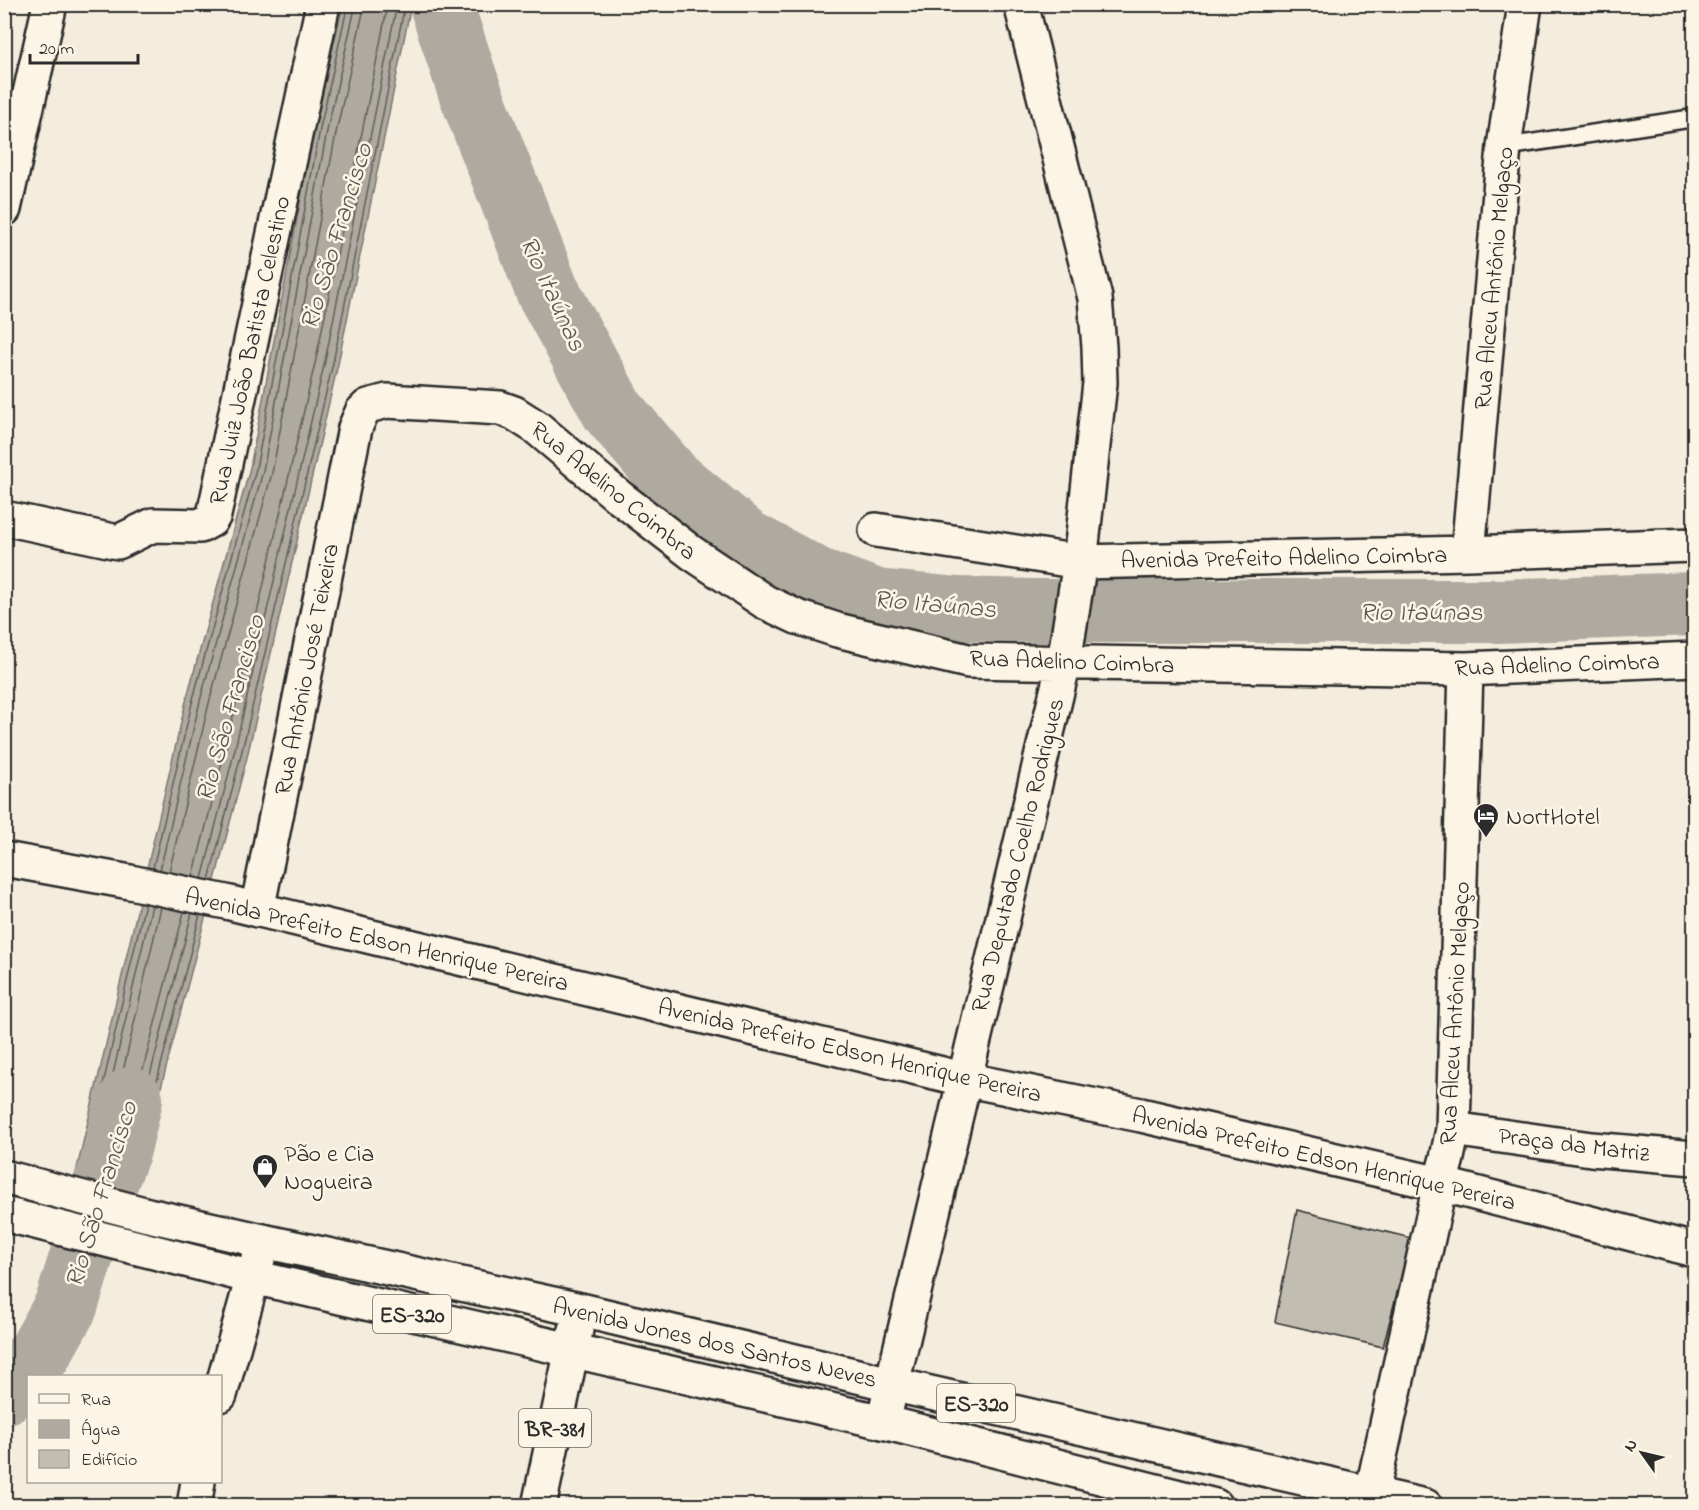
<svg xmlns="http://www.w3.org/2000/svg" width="1699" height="1510" viewBox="0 0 1699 1510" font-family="'Indie Flower',sans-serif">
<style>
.water{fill:#afaaa0;stroke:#7a7771;stroke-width:1.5}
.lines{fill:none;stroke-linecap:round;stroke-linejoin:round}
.shore{stroke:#605e5a;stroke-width:1.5}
.river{stroke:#afaaa0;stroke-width:64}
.building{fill:#c2bdb1;stroke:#2b2b2b;stroke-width:1.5}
.service-casing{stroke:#2b2b2b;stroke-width:21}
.minor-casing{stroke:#2b2b2b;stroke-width:38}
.tertiary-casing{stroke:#2b2b2b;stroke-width:38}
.secondary-casing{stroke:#2b2b2b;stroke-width:38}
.primary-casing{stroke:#2b2b2b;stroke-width:38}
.service{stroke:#fcf5e5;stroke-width:16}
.minor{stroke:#fcf5e5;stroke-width:33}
.tertiary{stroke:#fcf5e5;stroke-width:33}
.secondary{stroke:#fcf5e5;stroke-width:33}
.primary{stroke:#fcf5e5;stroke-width:33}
.labels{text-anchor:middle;stroke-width:5;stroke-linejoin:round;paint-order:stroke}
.shield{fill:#fcf5e5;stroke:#6a6863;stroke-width:1.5}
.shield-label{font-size:22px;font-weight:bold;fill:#2b2b2b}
.street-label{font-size:24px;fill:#2b2b2b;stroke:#fcf5e5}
.poi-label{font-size:24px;fill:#2b2b2b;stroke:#fcf5e5;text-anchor:start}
.water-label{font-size:26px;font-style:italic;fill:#595754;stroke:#fcf5e5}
</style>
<rect width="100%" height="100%" fill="#f4edde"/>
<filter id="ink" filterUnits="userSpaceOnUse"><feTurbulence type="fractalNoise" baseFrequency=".0167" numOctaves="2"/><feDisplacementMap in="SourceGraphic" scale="12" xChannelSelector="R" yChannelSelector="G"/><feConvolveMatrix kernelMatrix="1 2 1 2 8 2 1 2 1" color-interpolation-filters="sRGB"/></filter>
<g filter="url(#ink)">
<path class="water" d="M343 5H411L338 364 247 757 134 1191 86 1181 75 1177 187 697 250 468 315 123Z
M45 1291 80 1300 58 1376H28V1406L14 1420 5 1435V1368L28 1350Z"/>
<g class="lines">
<path class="shore" d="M153 868 193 699 256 469 321 124 348 4
M160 870 200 701 263 471 328 126 356 4
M169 872 209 703 272 473 337 128 365 4
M193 877 225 751 316 359 388 4
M202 879 234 753 325 361 397 4
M209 880 241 755 333 363 405 4
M145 903 83 1171 84 1173 88 1175 127 1183 131 1181 200 915
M152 905 92 1165 94 1169 122 1174 125 1172 192 913
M161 907 103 1158 105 1161 116 1163 119 1161 184 912
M4 1372 10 1371 34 1353 48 1301 51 1299 70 1303 72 1306 53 1376
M4 1379 14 1377 39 1358 54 1310 57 1308 61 1309 62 1312 45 1376"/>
<path class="river" d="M441 4 469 89 547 290 613 411 671 479 745 541 816 579 877 601 958 609 1034 611H1498L1694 604
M4 1393 39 1354 66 1306 99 1200 119 1149 131 1099"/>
</g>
<path class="building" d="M1297 1210 1411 1238 1383 1347 1275 1322Z"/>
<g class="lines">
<defs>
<path id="service" d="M1504 147 1694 118"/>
<path id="minor" d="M4 209 50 4
M4 518 118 542 153 525 200 526 211 520 214 515 323 4
M876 530 1080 562 1468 553 1694 545
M1468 553 1504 147 1525 4
M257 910 355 428 362 412 368 406 387 401 500 408 514 413 536 427 618 496 692 553 765 602 797 617 837 630 968 661 1466 669 1694 659
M1453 1129 1591 1149 1694 1158
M1440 1184 1447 1158 1453 1129 1466 669
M883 1422 1064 662 1080 562 1100 383 1099 347 1095 298 1021 4"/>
<path id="tertiary" d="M4 859 130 882 226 902 963 1079 1141 1115 1440 1184 1694 1250
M1369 1506 1440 1184"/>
<path id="secondary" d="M4 1177 148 1215 263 1241
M4 1214 253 1277"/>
<path id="primary" d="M253 1277 883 1422 1215 1506
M220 1395 263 1241 581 1310 891 1384 1425 1506
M194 1506 198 1482
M539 1506 576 1330"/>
</defs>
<use href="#service" class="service-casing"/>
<use href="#minor" class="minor-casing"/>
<use href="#tertiary" class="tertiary-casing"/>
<use href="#secondary" class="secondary-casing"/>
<use href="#primary" class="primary-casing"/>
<use href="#service" class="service"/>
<use href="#minor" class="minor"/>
<use href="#tertiary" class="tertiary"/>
<use href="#secondary" class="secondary"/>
<use href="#primary" class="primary"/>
</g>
</g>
<defs>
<symbol id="hotel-pin" viewBox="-11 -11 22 30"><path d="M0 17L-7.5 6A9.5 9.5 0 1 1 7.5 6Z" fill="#2b2b2b" stroke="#fcf5e5"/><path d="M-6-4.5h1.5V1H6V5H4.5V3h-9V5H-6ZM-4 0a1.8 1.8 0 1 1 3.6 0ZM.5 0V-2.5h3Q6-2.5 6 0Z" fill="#fff"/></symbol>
<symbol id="shop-pin" viewBox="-11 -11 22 30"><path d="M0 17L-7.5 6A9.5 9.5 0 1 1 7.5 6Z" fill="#2b2b2b" stroke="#fcf5e5"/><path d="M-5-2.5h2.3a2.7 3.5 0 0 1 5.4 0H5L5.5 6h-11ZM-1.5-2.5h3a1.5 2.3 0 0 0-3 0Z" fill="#fff"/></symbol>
</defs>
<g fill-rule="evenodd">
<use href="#hotel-pin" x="1471" y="801" width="30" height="40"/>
<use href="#shop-pin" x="250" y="1152" width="30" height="40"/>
</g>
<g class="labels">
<g class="shield">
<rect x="373" y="1295" width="78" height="38" rx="4.5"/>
<rect x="937" y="1384" width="78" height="38" rx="4.5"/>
<rect x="519" y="1409" width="72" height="38" rx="4.5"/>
</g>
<g class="shield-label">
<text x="412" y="1322">ES-320</text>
<text x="976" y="1411">ES-320</text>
<text x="555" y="1436">BR-381</text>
</g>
<g class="street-label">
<text transform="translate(1493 278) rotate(-85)" y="8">Rua Alceu Antônio Melgaço</text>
<text transform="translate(249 350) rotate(-78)" y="8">Rua Juiz João Batista Celestino</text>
<text transform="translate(614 490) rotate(39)" y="8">Rua Adelino Coimbra</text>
<text transform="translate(1284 557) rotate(-1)" y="8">Avenida Prefeito Adelino Coimbra</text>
<text transform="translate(1072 661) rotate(2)" y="8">Rua Adelino Coimbra</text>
<text transform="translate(1557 664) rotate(-2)" y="8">Rua Adelino Coimbra</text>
<text transform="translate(306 669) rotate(-79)" y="8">Rua Antônio José Teixeira</text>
<text transform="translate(1017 855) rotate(-76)" y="8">Rua Deputado Coelho Rodrigues</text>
<text transform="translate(377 939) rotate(13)" y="8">Avenida Prefeito Edson Henrique Pereira</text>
<text transform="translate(1454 1013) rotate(-87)" y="8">Rua Alceu Antônio Melgaço</text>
<text transform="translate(850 1050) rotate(13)" y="8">Avenida Prefeito Edson Henrique Pereira</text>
<text transform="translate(1574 1144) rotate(7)" y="8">Praça da Matriz</text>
<text transform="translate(1324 1158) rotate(13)" y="8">Avenida Prefeito Edson Henrique Pereira</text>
<text transform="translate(715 1342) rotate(13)" y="8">Avenida Jones dos Santos Neves</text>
</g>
<g class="poi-label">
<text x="1506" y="824">NortHotel</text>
<text x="284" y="1161">Pão e Cia<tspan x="284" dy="28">Nogueira</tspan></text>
</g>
<g class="water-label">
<text transform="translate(335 236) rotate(-73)" y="9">Rio São Francisco</text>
<text transform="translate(554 293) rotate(65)" y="9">Rio Itaúnas</text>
<text transform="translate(935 603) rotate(5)" y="9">Rio Itaúnas</text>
<text x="1421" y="620">Rio Itaúnas</text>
<text transform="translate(229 708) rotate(-74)" y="9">Rio São Francisco</text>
<text transform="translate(100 1194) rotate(-73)" y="9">Rio São Francisco</text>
</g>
</g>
<rect width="1699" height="1510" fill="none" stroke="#fcf5e5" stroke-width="24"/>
<rect x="12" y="12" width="1675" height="1486" fill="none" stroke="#2b2b2b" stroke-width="2" filter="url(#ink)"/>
<rect x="27" y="1375" width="195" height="108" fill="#fcf5e5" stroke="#a8a49b" stroke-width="1.5"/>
<rect x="39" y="1394" width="30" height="9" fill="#fcf5e5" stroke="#a8a49b" stroke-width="1.5"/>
<text x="81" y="1405" font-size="18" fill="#2b2b2b">Rua</text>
<rect x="39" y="1420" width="30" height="18" fill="#afaaa0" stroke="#a8a49b" stroke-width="1.5"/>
<text x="81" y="1435" font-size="18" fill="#2b2b2b">Água</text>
<rect x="39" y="1450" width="30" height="18" fill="#c2bdb1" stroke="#a8a49b" stroke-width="1.5"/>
<text x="81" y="1465" font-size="18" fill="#2b2b2b">Edifício</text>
<g transform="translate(1642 1453) rotate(304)" stroke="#fcf5e5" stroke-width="4.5" paint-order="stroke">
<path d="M0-4.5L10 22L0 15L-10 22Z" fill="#2b2b2b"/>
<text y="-9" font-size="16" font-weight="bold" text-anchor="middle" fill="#2b2b2b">N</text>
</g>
<path d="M30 54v9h108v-9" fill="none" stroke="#2b2b2b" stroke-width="3"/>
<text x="39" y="54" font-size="18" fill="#2b2b2b" stroke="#fcf5e5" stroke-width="4.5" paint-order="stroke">20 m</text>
</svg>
